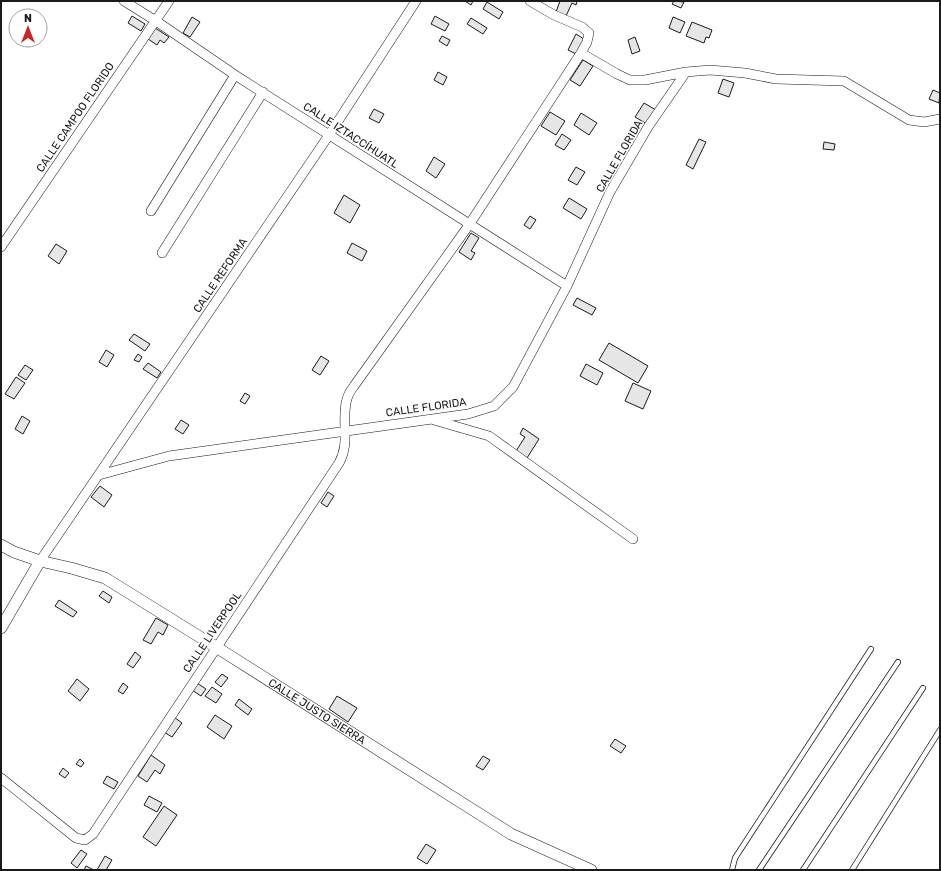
<svg xmlns="http://www.w3.org/2000/svg" width="941" height="871" viewBox="0 0 941 871" font-family="Rubik,sans-serif">
<style>
.building{fill:#e6e6e6;stroke:#1a1a1a}
.lines{fill:none;stroke-linecap:round;stroke-linejoin:round}
.service-casing{stroke:#1a1a1a;stroke-width:6}
.minor-casing{stroke:#1a1a1a;stroke-width:10}
.tertiary-casing{stroke:#1a1a1a;stroke-width:12}
.service{stroke:#fff;stroke-width:4.5}
.minor{stroke:#fff;stroke-width:9}
.tertiary{stroke:#fff;stroke-width:11}
.labels{text-anchor:middle;stroke-width:3;stroke-linejoin:round;paint-order:stroke}
.street-label{font-size:11px;fill:#1a1a1a;stroke:#fff}
</style>
<rect width="100%" height="100%" fill="#fff"/>
<path class="building" d="M465 1H473L471 5Z
M560 1H577L576 5 572 3 566 16 556 12Z
M674 1 684 2 681 8 672 4Z
M487 2 503 12 499 19 483 9Z
M132 16 145 24 141 31 128 23Z
M435 16 449 24 445 31 431 24Z
M192 17 200 22 190 37 183 33Z
M673 17 685 22 680 33 669 28Z
M471 18 487 28 483 34 467 24Z
M692 22 712 30 709 38 706 37 704 43 686 36Z
M155 28 169 37 164 43 160 40 157 45 148 39Z
M576 34 584 39 576 54 568 50Z
M442 36 450 40 447 46 439 41Z
M635 37 640 51 632 54 628 40Z
M583 60 593 66 580 86 570 80Z
M438 72 447 77 443 85 434 80Z
M723 79 734 83 729 97 718 93Z
M933 90 940 93 939 103 929 99Z
M644 103 656 110 647 124 635 117Z
M374 109 384 114 379 123 369 118Z
M550 112 565 121 556 135 541 126Z
M581 113 597 123 589 135 574 125Z
M562 134 571 140 564 150 555 145Z
M699 139 706 142 693 169 686 165Z
M824 142 835 144 834 150 823 149Z
M434 157 445 164 436 178 426 171Z
M576 167 585 172 577 185 568 180Z
M344 195 360 205 350 223 334 213Z
M569 198 587 209 581 219 563 208Z
M530 216 536 220 530 229 524 225Z
M471 233 479 238 471 251 475 253 471 260 459 252Z
M352 243 367 251 362 261 347 253Z
M56 244 67 251 59 264 48 256Z
M577 298 596 308 592 315 573 305Z
M134 334 150 344 145 351 129 340Z
M609 343 648 366 638 383 599 360Z
M106 350 114 355 107 367 99 362Z
M138 354 142 357 139 362 134 360Z
M321 356 329 361 320 375 312 370Z
M148 363 161 372 157 378 143 369Z
M586 364 603 373 597 385 580 376Z
M25 365 33 370 26 380 18 375Z
M16 377 25 383 14 399 5 394Z
M633 383 651 391 643 409 625 401Z
M245 393 250 396 245 404 240 401Z
M22 416 30 421 23 434 15 429Z
M181 420 189 425 183 434 175 429Z
M523 428 539 439 527 458 516 451 525 437 520 434Z
M100 486 112 495 104 507 91 497Z
M328 492 334 496 327 507 321 503Z
M103 591 112 597 109 603 99 596Z
M59 600 77 612 73 617 55 606Z
M156 618 168 625 163 635 158 632 151 644 143 640Z
M135 652 141 657 133 668 127 664Z
M222 674 228 678 221 687 215 682Z
M77 679 89 689 80 701 68 691Z
M123 683 128 687 123 694 118 691Z
M197 683 206 689 201 696 192 690Z
M212 687 222 694 216 703 205 696Z
M337 696 357 708 348 722 329 709Z
M239 699 252 709 248 715 235 705Z
M215 715 232 726 224 739 207 727Z
M174 717 182 723 172 737 164 732Z
M615 739 626 746 621 753 610 746Z
M151 755 165 765 160 774 155 770 147 782 138 776Z
M483 756 490 760 483 770 476 766Z
M80 759 84 763 81 767 76 764Z
M63 768 69 773 65 778 59 774Z
M107 776 118 782 114 789 103 783Z
M149 796 162 803 157 812 144 805Z
M164 806 177 815 156 846 143 837Z
M426 844 436 850 427 864 417 858Z
M81 850 87 854 77 868 71 863Z
M105 856 112 860 106 870H97Z
M86 866 94 870H84Z"/>
<g class="lines">
<defs>
<path id="service" d="M732 870 735 858 871 649
M759 870 898 662
M803 870 923 688
M852 870 940 730"/>
<path id="minor" d="M124 1 156 21 235 75 567 286
M581 53 617 74 630 80H645L686 72 710 70 745 73 776 79 844 81 909 120 924 122 940 119
M151 211 235 75
M1 247 169 1
M162 253 263 92
M434 420 489 436 633 539
M99 475 169 456 468 414 494 406 513 387 567 286 610 192 648 127 686 72
M40 561 329 135 416 1
M1 778 76 838 85 840 93 834 339 463C350 443 342 425 346 403 347 397 350 391 354 386L469 225 581 53 587 42 589 33 582 27 554 15 530 1"/>
<g id="tertiary">
<path id="s1" d="M1 545 14 552 40 561 71 568 105 578 216 647 511 834 591 870"/>
<path d="M1 628 40 561"/>
</g>
</defs>
<use href="#service" class="service-casing"/>
<use href="#minor" class="minor-casing"/>
<use href="#tertiary" class="tertiary-casing"/>
<use href="#service" class="service"/>
<use href="#minor" class="minor"/>
<use href="#tertiary" class="tertiary"/>
</g>
<g class="labels">
<g class="street-label">
<text transform="translate(75 117) rotate(-56)" y="4">CALLE CAMPOO FLORIDO</text>
<text transform="translate(351 135) rotate(33)" y="4">CALLE IZTACCÍHUATL</text>
<text transform="translate(619 156) rotate(-60)" y="4">CALLE FLORIDA</text>
<text transform="translate(220 275) rotate(-56)" y="4">CALLE REFORMA</text>
<text transform="translate(426 407) rotate(-8)" y="4">CALLE FLORIDA</text>
<text transform="translate(212 632) rotate(-56)" y="4">CALLE LIVERPOOL</text>
<text dy="4" stroke="none"><textPath href="#s1" startOffset="360">CALLE JUSTO SIERRA</textPath></text>
</g>
</g>
<rect width="941" height="871" fill="none" stroke="#1a1a1a" stroke-width="4"/>
<g transform="translate(28 28)"><circle r="19" fill="#ffffff" stroke="#a3a3a3"/>
<path d="M0-3L7 15L0 10L-7 15Z" fill="#c62828"/>
<text y="-6" font-size="11" font-weight="bold" text-anchor="middle" fill="#1a1a1a">N</text>
</g>
</svg>
